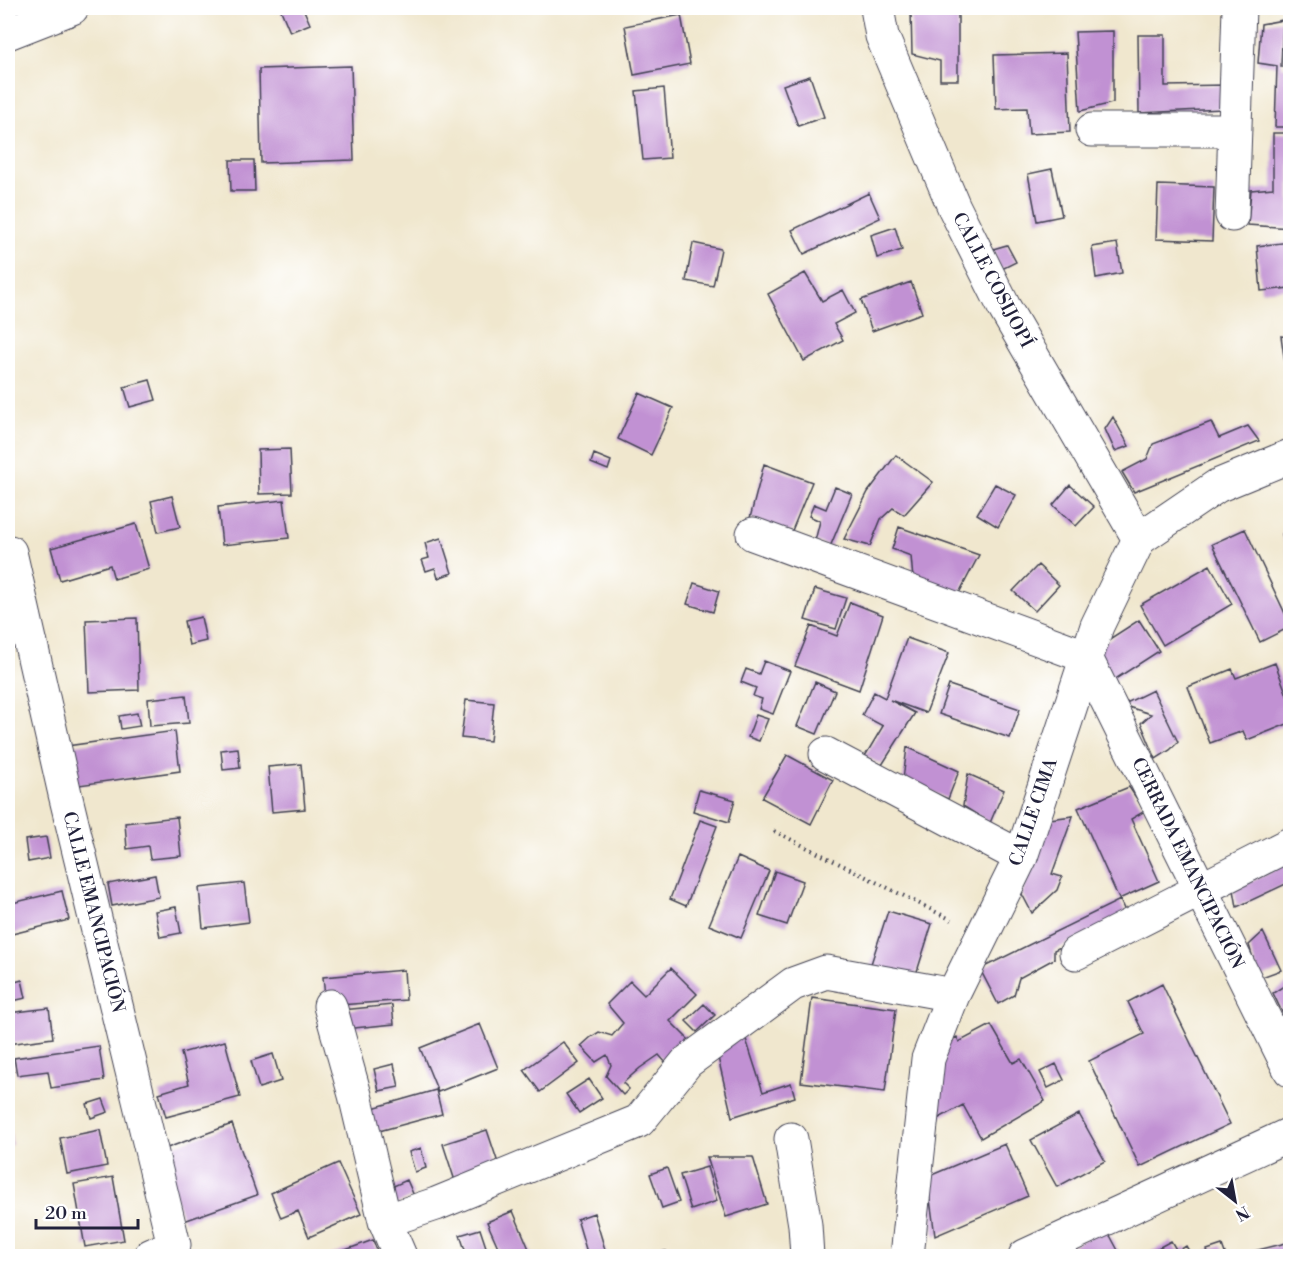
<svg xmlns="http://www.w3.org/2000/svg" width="1298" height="1264" viewBox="0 0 1298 1264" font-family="'Libre Bodoni',serif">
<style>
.building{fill:#c191d3}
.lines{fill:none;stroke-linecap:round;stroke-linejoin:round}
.street-casing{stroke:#414051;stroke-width:35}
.path{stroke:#414051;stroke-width:4;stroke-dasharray:1.5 4.5;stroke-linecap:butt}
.street{stroke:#fff;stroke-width:33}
.labels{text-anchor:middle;stroke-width:5;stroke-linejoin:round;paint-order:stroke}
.street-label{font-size:18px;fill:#22223b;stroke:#fff}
</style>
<rect width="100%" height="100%" fill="#fff"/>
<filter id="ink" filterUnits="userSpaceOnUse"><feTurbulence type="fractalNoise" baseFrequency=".0167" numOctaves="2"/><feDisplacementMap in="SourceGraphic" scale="12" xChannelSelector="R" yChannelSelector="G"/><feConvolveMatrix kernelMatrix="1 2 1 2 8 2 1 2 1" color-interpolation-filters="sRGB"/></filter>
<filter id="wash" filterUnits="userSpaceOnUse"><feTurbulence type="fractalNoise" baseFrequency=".008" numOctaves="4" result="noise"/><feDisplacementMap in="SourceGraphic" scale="24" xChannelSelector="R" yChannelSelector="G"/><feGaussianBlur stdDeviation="1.35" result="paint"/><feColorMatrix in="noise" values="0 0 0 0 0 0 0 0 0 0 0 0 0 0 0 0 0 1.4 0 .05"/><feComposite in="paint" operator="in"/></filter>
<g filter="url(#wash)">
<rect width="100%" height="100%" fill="#f0e7ce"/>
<g id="blocks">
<path class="building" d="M280 8H303L310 24 290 32Z
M958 9V80H940V61L912 54 911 11Z
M681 15 690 64 634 75 625 26Z
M1283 20 1281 67H1290V127H1275L1277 66 1258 63 1261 24Z
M1113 31V103L1080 111 1075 32Z
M1138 35H1165V86L1227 85 1223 109 1139 113Z
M1067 53 1070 132 1029 134 1027 108 996 109 994 55Z
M351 66 354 160 261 163 259 69Z
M810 76 824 117 798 126 783 85Z
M664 88 670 158 643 160 636 91Z
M1273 133H1290V228L1248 225 1251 190 1273 188Z
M230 160H254L255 191H231Z
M1052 169 1062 216 1037 221 1028 174Z
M1158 185 1214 187 1212 241 1156 239Z
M869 193 880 218 804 254 792 230Z
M895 227 902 250 877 258 871 235Z
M1290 242V288L1261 291 1257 246Z
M693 243 721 249 713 286 686 281Z
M1117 243 1122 273 1096 278 1092 247Z
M1007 245 1016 262 1000 270 993 249Z
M805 273 822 301 843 290 855 313 834 324 843 340 804 361 768 294Z
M911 282 922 313 872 331 861 300Z
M1281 336 1290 337V389L1289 390Z
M150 380 156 400 130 407 124 387Z
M639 393 673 408 651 455 618 439Z
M1113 417 1129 446 1115 451 1105 429Z
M1211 422 1219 438 1248 426 1259 441 1134 492 1122 472 1147 459 1153 444Z
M290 449 292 493 259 494 258 450Z
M594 454 611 461 608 470 591 463Z
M896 455 933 482 904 515 893 508 881 519 870 546 844 539 868 492Z
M764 464 812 482 791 533 750 518Z
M995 484 1016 495 998 527 977 514Z
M1070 485 1094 507 1076 526 1053 505Z
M835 487 852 494 830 547 815 541 820 521 809 516 814 504 826 509Z
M172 496 180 527 158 532 151 501Z
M284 500 289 538 222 545 218 507Z
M136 524 149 569 114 579 110 565 60 580 51 548Z
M899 527 979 555 958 595 913 579 911 556 892 549Z
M1245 529 1290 624V627L1260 642 1212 544Z
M1290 532V564L1282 534Z
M441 538 452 573 438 578 435 568 426 571 422 560 429 558 425 543Z
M1038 565 1059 585 1035 611 1013 591Z
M1210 565 1232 604 1163 645 1140 605Z
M694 583 719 591 713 612 687 604Z
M815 589 846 598 836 629 805 620Z
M850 602 883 615 859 690 795 666 811 626 837 636Z
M201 617 206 641 189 645 184 621Z
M137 618 139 690 89 692 86 620Z
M1139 620 1159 651 1114 680 1094 649Z
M907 638 949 653 926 713 890 700 915 713 882 765 865 756 883 726 862 715 874 692 885 698Z
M764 661 790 671 773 714 759 709 762 699 753 696 756 688 741 682 746 669 759 674Z
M1275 663 1290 703V723L1247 740 1243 731 1210 743 1188 687 1232 669 1236 678Z
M815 682 835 691 817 734 797 726Z
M949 685 1020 709 1010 738 939 714Z
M1153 690 1178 742 1170 750 1156 759 1141 723 1151 714 1122 705Z
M186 695 189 723 150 726 148 699Z
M466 700 494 703 490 741 461 738Z
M137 713 140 726 121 729 119 716Z
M756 715 768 719 759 741 748 737Z
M175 731 180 771 72 786 67 746Z
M907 747 959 771 948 799 903 779Z
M238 748 240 768 223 770 221 750Z
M787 755 833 780 811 824 762 798Z
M301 764 305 809 272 812 268 767Z
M968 774 1004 790 990 823 963 806Z
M1129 787 1145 811 1131 819 1159 881 1119 899 1078 808Z
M699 790 735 800 729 822 693 811Z
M1073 816 1052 874 1062 877 1057 890 1032 913 1022 894 1050 819Z
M177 817 181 856 150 859 148 846 127 849 125 823Z
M700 820 717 826 686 906 670 899Z
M46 837 50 858 28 862 25 840Z
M738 857 769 871 741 938 709 925Z
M1285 865 1290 871V882L1237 907 1234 890Z
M775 871 803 881 787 925 759 916Z
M155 875 159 897 112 906 108 884Z
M244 883 249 922 203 928 199 888Z
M62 891 69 920 8 935V904Z
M1120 900 1127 916 1054 950V959L1019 978 1014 995 998 1004 980 969Z
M176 907 181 933 160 937 155 911Z
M888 911 932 924 914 981 870 967Z
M1263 932 1281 970 1259 978 1249 945Z
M671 968 697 994 670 1021 689 1040 666 1063 659 1055 640 1068 623 1083 629 1089 623 1095 606 1076 611 1065 607 1055 596 1062 581 1046 591 1037 599 1032 612 1036 623 1023 607 1004 630 981 644 995Z
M404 970 406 1000 326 1006 323 977Z
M22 980 26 998 8 1002V984Z
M1290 982V1029L1273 993Z
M1162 984 1230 1124 1140 1167 1089 1061 1144 1034 1128 1002Z
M812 998 896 1009 885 1092 801 1082Z
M704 1004 715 1015 697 1032 686 1021Z
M392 1005 394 1024 344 1029 342 1010Z
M49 1008 53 1038 8 1044V1013Z
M480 1024 498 1068 438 1092 420 1048Z
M991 1025 1013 1063 1021 1059 1045 1101 981 1138 963 1105 930 1123 944 1044 957 1037 959 1042Z
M745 1036 763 1092 791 1083 795 1097 732 1117 716 1049Z
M225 1041 240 1097 166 1117 159 1093 189 1084 181 1053Z
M563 1042 579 1063 540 1092 524 1070Z
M99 1046 104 1080 51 1088 48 1071 17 1075 14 1058Z
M273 1054 281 1081 259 1088 251 1061Z
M394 1064 399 1087 379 1091 374 1069Z
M1056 1064 1064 1080 1048 1088 1040 1072Z
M589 1079 602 1098 579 1113 566 1094Z
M436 1090 442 1114 368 1134 362 1111Z
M103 1099 108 1112 91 1118 87 1104Z
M1079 1114 1105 1161 1057 1187 1031 1140Z
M8 1116H9L12 1145H8Z
M232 1124 257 1195 184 1221 159 1151Z
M100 1130 107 1166 67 1174 60 1138Z
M487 1130 499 1166 455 1181 443 1144Z
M1005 1144 1028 1196 935 1236 927 1177Z
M421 1148 426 1168 415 1172 409 1152Z
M707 1157H753L767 1204 726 1217Z
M338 1163 361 1214 309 1237 298 1211 281 1218 271 1193Z
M707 1167 717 1201 691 1210 680 1175Z
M667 1168 679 1202 662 1208 650 1174Z
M113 1177 124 1240 85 1247 74 1184Z
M407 1180 414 1196 388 1208 380 1192Z
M513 1211 532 1256H502L487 1222Z
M594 1213 607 1256H588L577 1219Z
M1106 1228 1120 1254 1115 1256H1052Z
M480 1229 489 1256H467L460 1235Z
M373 1240 379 1256H329Z
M1171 1241 1180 1256H1143Z
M1290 1242V1256H1247L1246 1253Z
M1222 1245 1226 1256H1209L1207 1250Z
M1186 1246 1192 1256H1181L1178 1251Z
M666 1251 667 1256H646V1255Z"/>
</g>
</g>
<g filter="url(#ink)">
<use href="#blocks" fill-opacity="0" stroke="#414051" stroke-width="1.5"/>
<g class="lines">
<defs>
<path id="street" d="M877 8 882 36 954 207 1004 307 1139 539
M8 33 72 8
M1092 130H1235
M1232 215 1239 8
M753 534 1085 656 1290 1070
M10 552 65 794 174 1245 150 1256
M826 754 1021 857
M1076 953 1290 844
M330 1006 355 1095 385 1221 400 1256
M791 1139 805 1225 807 1256
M385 1221 436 1204 639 1121 687 1062 793 984 826 972 953 995
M907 1256 928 1059 953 995 1021 857 1097 626 1139 539 1217 486 1290 456
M1025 1256 1290 1134"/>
</defs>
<use href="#street" class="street-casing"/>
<path class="path" d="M774 831 952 920"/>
<use href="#street" class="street"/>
</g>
</g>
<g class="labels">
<g class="street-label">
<text transform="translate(993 280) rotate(62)" y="6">CALLE COSIJOPÍ</text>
<text transform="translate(1033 812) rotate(-71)" y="6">CALLE CIMA</text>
<text transform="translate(1188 863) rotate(64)" y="6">CERRADA EMANCIPACIÓN</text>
<text transform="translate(94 912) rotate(76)" y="6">CALLE EMANCIPACIÓN</text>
</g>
</g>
<rect width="1298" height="1264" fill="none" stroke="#fff" stroke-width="30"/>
<g transform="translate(1235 1201) rotate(149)" stroke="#ffffff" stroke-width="4.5" paint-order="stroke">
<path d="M0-4.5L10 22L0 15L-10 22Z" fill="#22223b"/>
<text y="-9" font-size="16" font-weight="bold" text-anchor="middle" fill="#22223b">N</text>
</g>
<path d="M36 1219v9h102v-9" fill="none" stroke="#22223b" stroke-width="3"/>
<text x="45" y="1219" font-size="18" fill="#22223b" stroke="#ffffff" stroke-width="4.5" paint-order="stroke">20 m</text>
</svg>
